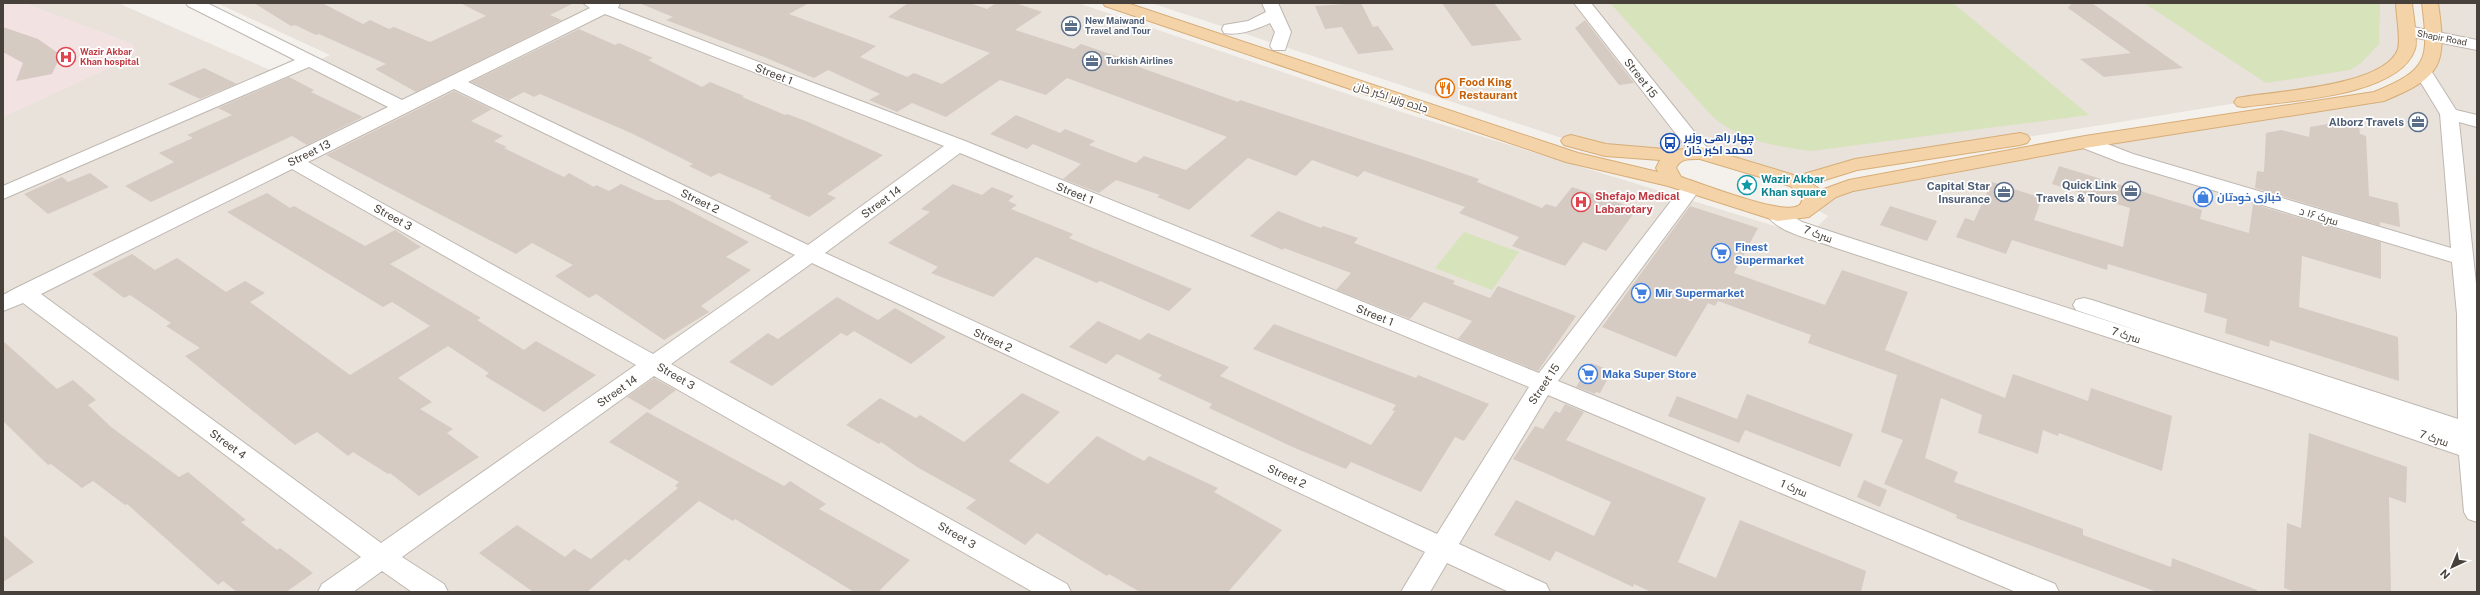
<svg xmlns="http://www.w3.org/2000/svg" width="2480" height="595" viewBox="0 0 2480 595" font-family="'Public Sans',Cairo,sans-serif">
<style>
.residential{fill:#e8e2db}
.medical{fill:#f3e2e2}
.green{fill:#d7e3bb}
.building{fill:#d5cbc3}
.lines{fill:none;stroke-linecap:round;stroke-linejoin:round}
.minor-casing{stroke:#bfb7b0;stroke-width:2}
.major-casing{stroke:#d7ad78;stroke-width:2}
.minor{fill:#fff;fill-rule:evenodd}
.major{fill:#f3d3a7;fill-rule:evenodd}
.labels{text-anchor:middle;stroke-width:3.5;stroke-linejoin:round;paint-order:stroke}
.far-service-label{font-size:9px;font-weight:bold;fill:#4e5e75;stroke:#fff;text-anchor:start}
.far-street-label{font-size:9px;fill:#48413b;stroke:#fff}
.far-health-label{font-size:9px;font-weight:bold;fill:#be3a42;stroke:#fff;text-anchor:start}
.street-label{font-size:11px;fill:#48413b;stroke:#fff}
.food-label{font-size:11px;font-weight:bold;fill:#c56008;stroke:#fff;text-anchor:start}
.service-label{font-size:11px;font-weight:bold;fill:#4e5e75;stroke:#fff;text-anchor:end}
.transit-label{font-size:11px;font-weight:bold;fill:#164399;stroke:#fff;text-anchor:start}
.culture-label{font-size:11px;font-weight:bold;fill:#0d838f;stroke:#fff;text-anchor:start}
.health-label{font-size:11px;font-weight:bold;fill:#be3a42;stroke:#fff;text-anchor:start}
.shop-label{font-size:11px;font-weight:bold;fill:#366cbe;stroke:#fff;text-anchor:start}
</style>
<rect width="100%" height="100%" fill="#f4f1ed"/>
<path class="residential" d="M3 3H118L270 70 3 187Z
M217 3H1078L1401 112 1808 236 1828 216 1810 206 1829 193 2378 97 2424 73 2430 3H2477V592H3V196L330 55Z
M1151 3H2404L2407 48 2378 77 2305 92 1855 165 1797 182 1701 153 1583 145Z"/>
<path class="medical" d="M3 3H25L133 44 136 52 121 63 3 117Z"/>
<path class="green" d="M1610 3H1953L2089 115 1811 151C1777 147 1740 140 1713 117Z
M2144 3H2380L2379 44 2361 63 2350 70 2266 83Z
M1464 232 1519 252 1492 290 1435 268Z"/>
<path class="building" d="M254 3H322L363 24 370 20 389 29 394 27 430 42 486 16 460 3H574L550 15 562 20 416 92 375 69 386 64 319 34 316 35 295 25 291 26Z
M639 3H809L789 14 876 46 860 57 907 77 914 73 942 84 990 53 888 17 908 3H970L987 9 996 3H1015L1042 12 1015 30 1074 49 1081 44 1119 57 1116 59 1238 102 1240 100 1421 159 1479 179 1477 182 1542 208 1546 204 1556 207 1572 187 1637 209 1606 251 1583 242 1565 266 1512 246 1519 237 1459 213 1465 207 1364 171 1358 177 1312 160 1296 176 1248 158 1189 210 1157 197 1160 195 1116 180 1099 193 1063 179 1081 164 1033 144 1027 149 990 134 1016 115 1060 133 1065 129 1095 141 1089 145 1136 163 1144 156 1186 170 1227 137 1067 78 1046 95 1000 80 946 117 912 103 897 112 869 100 880 94 828 70 814 78 764 57 666 20 673 17Z
M1361 3 1373 27 1378 26 1394 50 1358 54 1342 27 1325 29 1315 6Z
M1442 3H1494L1522 40 1472 46Z
M2072 3H2092L2183 68 2104 77 2080 59 2131 53 2068 8Z
M1585 20 1634 83 1619 85 1575 28Z
M3 27 38 39 61 55 52 74 16 81 23 63 3 52Z
M579 29 615 45 619 43 653 58 648 60 702 87 710 82 744 96 742 97 785 115 787 114 806 121 883 155 827 194 836 198 809 217 769 198 772 196 719 173 711 177 689 166 693 164 631 133 540 94 534 97 524 92 509 100 471 82Z
M204 68 237 84 200 99 168 84Z
M289 77 314 90 311 92 363 117 307 145 292 136 151 202 125 186 174 162 159 153 193 138 187 135 232 115 218 108Z
M454 91 492 109 471 121 503 136 494 141 507 147 504 148 564 177 569 173 594 187 596 185 609 191 621 184 656 200H669L749 242 726 257 751 270 701 306 709 312 664 340 596 294 589 298 555 276 573 265 532 243 516 254 326 155Z
M2345 121 2359 124 2360 134 2366 136 2369 196 2398 203 2400 227 2380 222V226L2255 188 2257 171 2264 172 2266 133 2281 130 2309 137 2310 127Z
M2059 166 2202 210 2200 219 2249 233 2253 204 2381 242V279L2302 256 2299 307 2398 337 2399 381 2270 340 2269 347 2225 333 2227 319 2204 312 2207 294 2108 264 2107 270 2012 240 2006 254 1956 237 1965 218 1974 221 1992 182 2042 198 2034 220 2123 247 2130 208 2052 184Z
M90 173 109 187 48 214 24 194 62 177 68 182Z
M953 184 982 195 992 187 1014 196 1008 201 1017 205 1011 209 1073 234 1069 238 1192 289 1169 311 1100 281 1097 283 1036 257 993 297 931 273 938 267 888 243 930 212 921 209Z
M267 193 290 208 294 206 365 246 395 230 421 247 390 264 481 318 477 320 524 350 536 341 596 375 544 412 485 376 489 373 448 346 398 378 432 402 420 409 453 429 447 433 479 457 419 496 390 473 388 474 353 452 348 456 317 432 295 445 185 356 200 348 166 326 171 323 130 295 124 298 92 274 132 254 155 270 177 258 226 292 245 281 265 293 250 302 350 375 430 326 392 302 383 307 227 212Z
M1690 206 1758 228 1734 273 1825 305 1842 270 1908 292 1885 350 2005 398 2013 374 2088 401 2091 388 2172 416 2162 471 2059 433 2058 436 2043 430 2038 454 1978 433 1982 415 1941 398 1925 458 1958 472 1954 482 2083 529V535L2171 567 2172 558 2257 590V592H2157L1956 518 1957 515 1884 484 1903 440 1881 432 1897 375 1808 343 1811 335 1718 301 1715 306 1708 303 1676 357 1602 327Z
M1890 206 1937 221 1927 241 1880 225Z
M1278 211 1321 228 1323 226 1358 238 1354 243 1455 281 1453 284 1490 298 1498 286 1576 316 1538 371 1458 339 1472 321 1424 302 1410 319 1336 290 1351 273 1284 248 1283 250 1250 236Z
M837 297 878 320 895 308 946 337 911 364 854 331 847 336 841 333 772 386 729 362 768 333 778 339Z
M1098 321 1140 340 1148 333 1229 367 1220 376 1371 445 1395 411 1392 410 1396 405 1253 349 1274 324 1416 378 1418 375 1489 404 1464 441 1455 437 1421 492 1351 462 1346 469 1297 449 1209 408 1212 404 1158 379 1162 375 1117 354 1106 364 1069 347Z
M3 341 57 389 73 380 96 400 88 405 111 427 179 477 188 472 246 520 241 522 277 550 280 548 313 573 286 592H237L223 581 218 585 127 504 125 505 93 481 82 488 51 464 48 465 3 421Z
M1591 363 1612 371 1600 393 1596 392 1595 394 1576 387Z
M654 378 676 390 650 410 627 397Z
M1022 393 1060 412 1009 461 1048 484 1097 436 1144 461 1149 456 1218 488 1214 492 1282 530 1228 592H1140L1109 574 1107 576 1037 533 1025 545 966 508 976 500 917 467 881 442 879 444 846 425 880 398 916 418 920 415 964 442Z
M1747 394 1853 434 1840 467 1745 430 1739 443 1668 416 1677 396 1737 419Z
M1565 404 1584 412 1566 440 1706 498 1678 562 1716 578 1740 520 1866 571 1861 592H1651L1634 584 1633 587 1556 551 1550 561 1494 535 1516 500 1594 536 1611 502 1513 459 1535 426 1543 429 1555 411 1560 413Z
M647 412 784 486 790 481 826 504 819 509 910 560 878 592H854L735 519 733 521 699 501 629 561 625 559 587 592H533L479 553 517 525 565 557 574 549 591 559 678 488 675 486 679 482 609 442Z
M2309 433 2407 467 2406 503 2389 497 2391 592H2295L2284 588 2287 523 2301 528Z
M1864 480 1887 490 1880 507 1857 497Z
M3 535 34 562 3 582Z"/>
<g class="lines">
<defs>
<path id="minor" d="M186 3H207L402 100 590 8 583 3H620L618 8 965 141 1539 373 1684 184 1691 182 1698 184 1701 188 1698 192 1558 381 2055 584 2059 592H2016L1548 395 1459 544 1546 584 1550 592H1509L1447 563 1430 592H1401L1425 552 812 263 671 364 1067 584 1071 592H1033L654 376 402 557 444 584 448 592H412L382 571 353 592H318L322 584 361 557 23 303 3 311V295L16 288 388 107 309 67 3 199V186L295 60 188 6ZM605 14 944 146 808 245 468 82ZM454 89 795 255 653 354 308 162ZM960 153 1529 387 1437 534 825 253ZM292 169 636 365 381 543 41 294Z
M1262 3H1278L1291 32 1285 50H1273L1270 46 1275 32 1270 23C1257 29 1239 36 1224 33L1222 29 1224 25 1248 21 1266 12Z
M1574 3H1591L1708 149 1711 153 1708 157H1694Z
M2408 26 2477 40V50L2402 35 2400 31 2402 27Z
M2424 68 2430 69 2456 110 2477 115V127L2459 122 2477 293V522L2468 519 2464 512 2459 455 2278 393 1833 247C1813 239 1779 234 1767 215L1770 211 1777 209 1784 211 1802 222 1847 237 2148 334 2076 310 2073 305 2076 300 2084 298 2092 300 2458 419 2457 314 2452 262 2119 162 2078 146 2075 142 2078 138H2092L2133 154 2451 248 2440 114 2415 73 2418 69Z"/>
<path id="major" d="M1103 3H1127L1578 153 1658 172 1656 168 1660 160 1605 156 1564 145 1561 141 1564 137 1571 135 1606 144 1676 150 1701 147 1797 176 1855 159 2020 133 2027 135 2030 139 2027 143 2020 145 1857 170 1812 184 1821 190 1849 180 2085 136 2374 92C2429 70 2429 59 2422 3H2438C2447 64 2443 77 2384 101L2085 148 1853 191 1836 197 1809 217 1777 221 1668 186 1566 162 1105 6ZM1700 159 1790 186 1803 196C1802 200 1802 204 1798 206 1781 215 1703 184 1681 177L1676 168C1680 158 1690 159 1700 159Z
M2396 3H2412C2413 14 2418 40 2415 49 2399 97 2287 101 2243 107L2237 106 2234 102 2237 98 2243 97C2278 91 2385 86 2398 49 2401 40 2396 14 2396 3Z"/>
</defs>
<use href="#minor" class="minor-casing"/>
<use href="#major" class="major-casing"/>
<use href="#minor" class="minor"/>
<use href="#major" class="major"/>
</g>
<defs>
<symbol id="office-ring" viewBox="-11 -11 22 22"><circle r="9.5" fill="#fff" stroke="#5c6f8a" stroke-width="1.5"/><path d="M-6-3h4V-5.5h4V-3h4V5H-6ZM-1-4.5V-3h2v-1.5ZM-6 0V1H6V0Z" fill="#5c6f8a"/></symbol>
<symbol id="hospital-ring" viewBox="-11 -11 22 22"><circle r="9.5" fill="#fff" stroke="#e0444e" stroke-width="1.5"/><path d="M-5-5h3v3.5h4V-5h3V5h-3V1.5h-4V5h-3Z" fill="#e0444e"/></symbol>
<symbol id="restaurant-ring" viewBox="-11 -11 22 22"><circle r="9.5" fill="#fff" stroke="#e8710a" stroke-width="1.5"/><path d="M-5-6h1v4h1v-4h1v4h1v-4h1v5L-1.5 .5V6h-2V.5L-5-1ZM5-6V6H3V1.5H1.5Q1.5-4 5-6Z" fill="#e8710a"/></symbol>
<symbol id="bus-ring" viewBox="-11 -11 22 22"><circle r="9.5" fill="#fff" stroke="#1a4fb4" stroke-width="1.5"/><path d="M-5-6H5V4H4V6H2V4H-2V6H-4V4H-5ZM-3.5-4V0h7V-4ZM-3.5 1.2v1.5H-2V1.2ZM2 1.2v1.5H3.5V1.2Z" fill="#1a4fb4"/></symbol>
<symbol id="sight-ring" viewBox="-11 -11 22 22"><circle r="9.5" fill="#fff" stroke="#0f9aa8" stroke-width="1.5"/><path d="M0-6L1.8-2.2L6-1.7L2.9 1.2L3.7 5.4L0 3.3L-3.7 5.4L-2.9 1.2L-6-1.7L-1.8-2.2Z" fill="#0f9aa8"/></symbol>
<symbol id="shop-ring" viewBox="-11 -11 22 22"><circle r="9.5" fill="#fff" stroke="#3f7fe0" stroke-width="1.5"/><path d="M-5-2.5h2.3a2.7 3.5 0 0 1 5.4 0H5L5.5 6h-11ZM-1.5-2.5h3a1.5 2.3 0 0 0-3 0Z" fill="#3f7fe0"/></symbol>
<symbol id="supermarket-ring" viewBox="-11 -11 22 22"><circle r="9.5" fill="#fff" stroke="#3f7fe0" stroke-width="1.5"/><path d="M-6-5.5h2.5l.6 2H6L4.5 2H-2.5L-4.4-4H-6ZM-1.5 3.2a1.3 1.3 0 1 0 .1 0ZM3 3.2a1.3 1.3 0 1 0 .1 0Z" fill="#3f7fe0"/></symbol>
</defs>
<g fill-rule="evenodd">
<use href="#office-ring" x="1060" y="15" width="22" height="22"/>
<use href="#hospital-ring" x="55" y="46" width="22" height="22"/>
<use href="#office-ring" x="1081" y="50" width="22" height="22"/>
<use href="#restaurant-ring" x="1434" y="77" width="22" height="22"/>
<use href="#office-ring" x="2407" y="111" width="22" height="22"/>
<use href="#bus-ring" x="1659" y="132" width="22" height="22"/>
<use href="#sight-ring" x="1736" y="174" width="22" height="22"/>
<use href="#office-ring" x="2120" y="180" width="22" height="22"/>
<use href="#office-ring" x="1993" y="181" width="22" height="22"/>
<use href="#shop-ring" x="2192" y="186" width="22" height="22"/>
<use href="#hospital-ring" x="1570" y="191" width="22" height="22"/>
<use href="#supermarket-ring" x="1710" y="242" width="22" height="22"/>
<use href="#supermarket-ring" x="1630" y="282" width="22" height="22"/>
<use href="#supermarket-ring" x="1577" y="363" width="22" height="22"/>
</g>
<g class="labels">
<g class="far-service-label">
<text x="1085" y="24">New Maiwand<tspan x="1085" dy="10">Travel and Tour</tspan></text>
<text x="1106" y="64">Turkish Airlines</text>
</g>
<g class="far-street-label">
<text transform="translate(2442 38) rotate(11)" y="3">Shapir Road</text>
</g>
<g class="far-health-label">
<text x="80" y="55">Wazir Akbar<tspan x="80" dy="10">Khan hospital</tspan></text>
</g>
<g class="street-label">
<text transform="translate(774 74) rotate(21)" y="4">Street 1</text>
<text transform="translate(1641 78) rotate(52)" y="4">Street 15</text>
<text transform="translate(1391 97) rotate(18)" y="4">جاده وزیر اکبر خان</text>
<text transform="translate(309 153) rotate(-26)" y="4">Street 13</text>
<text transform="translate(1075 193) rotate(22)" y="4">Street 1</text>
<text transform="translate(700 201) rotate(26)" y="4">Street 2</text>
<text transform="translate(881 202) rotate(-36)" y="4">Street 14</text>
<text transform="translate(2319 216) rotate(17)" y="4">سرک ۱۶ د</text>
<text transform="translate(393 217) rotate(29)" y="4">Street 3</text>
<text transform="translate(1818 234) rotate(20)" y="4">سرک 7</text>
<text transform="translate(1375 315) rotate(22)" y="4">Street 1</text>
<text transform="translate(2126 335) rotate(18)" y="4">سرک 7</text>
<text transform="translate(993 340) rotate(25)" y="4">Street 2</text>
<text transform="translate(676 376) rotate(30)" y="4">Street 3</text>
<text transform="translate(1544 384) rotate(-56)" y="4">Street 15</text>
<text transform="translate(617 391) rotate(-35)" y="4">Street 14</text>
<text transform="translate(2434 438) rotate(19)" y="4">سرک 7</text>
<text transform="translate(228 444) rotate(36)" y="4">Street 4</text>
<text transform="translate(1287 476) rotate(25)" y="4">Street 2</text>
<text transform="translate(1794 488) rotate(23)" y="4">سرک 1</text>
<text transform="translate(957 535) rotate(30)" y="4">Street 3</text>
</g>
<g class="food-label">
<text x="1459" y="86">Food King<tspan x="1459" dy="13">Restaurant</tspan></text>
</g>
<g class="service-label">
<text x="2404" y="126">Alborz Travels</text>
<text x="2117" y="189">Quick Link<tspan x="2117" dy="13">Travels &amp; Tours</tspan></text>
<text x="1990" y="190">Capital Star<tspan x="1990" dy="13">Insurance</tspan></text>
</g>
<g class="transit-label">
<text x="1684" y="141">چهار راهی وزیر<tspan x="1684" dy="13">محمد اکبر خان</tspan></text>
</g>
<g class="culture-label">
<text x="1761" y="183">Wazir Akbar<tspan x="1761" dy="13">Khan square</tspan></text>
</g>
<g class="health-label">
<text x="1595" y="200">Shefajo Medical<tspan x="1595" dy="13">Labarotary</tspan></text>
</g>
<g class="shop-label">
<text x="2217" y="201">خبازی خودتان</text>
<text x="1735" y="251">Finest<tspan x="1735" dy="13">Supermarket</tspan></text>
<text x="1655" y="297">Mir Supermarket</text>
<text x="1602" y="378">Maka Super Store</text>
</g>
</g>
<rect width="2480" height="595" fill="none" stroke="#48413b" stroke-width="8"/>
<g transform="translate(2452 567) rotate(224)" stroke="#ffffff" stroke-width="3" paint-order="stroke">
<path d="M0-3L7 15L0 10L-7 15Z" fill="#48413b"/>
<text y="-6" font-size="11" font-weight="bold" text-anchor="middle" fill="#48413b">N</text>
</g>
</svg>
